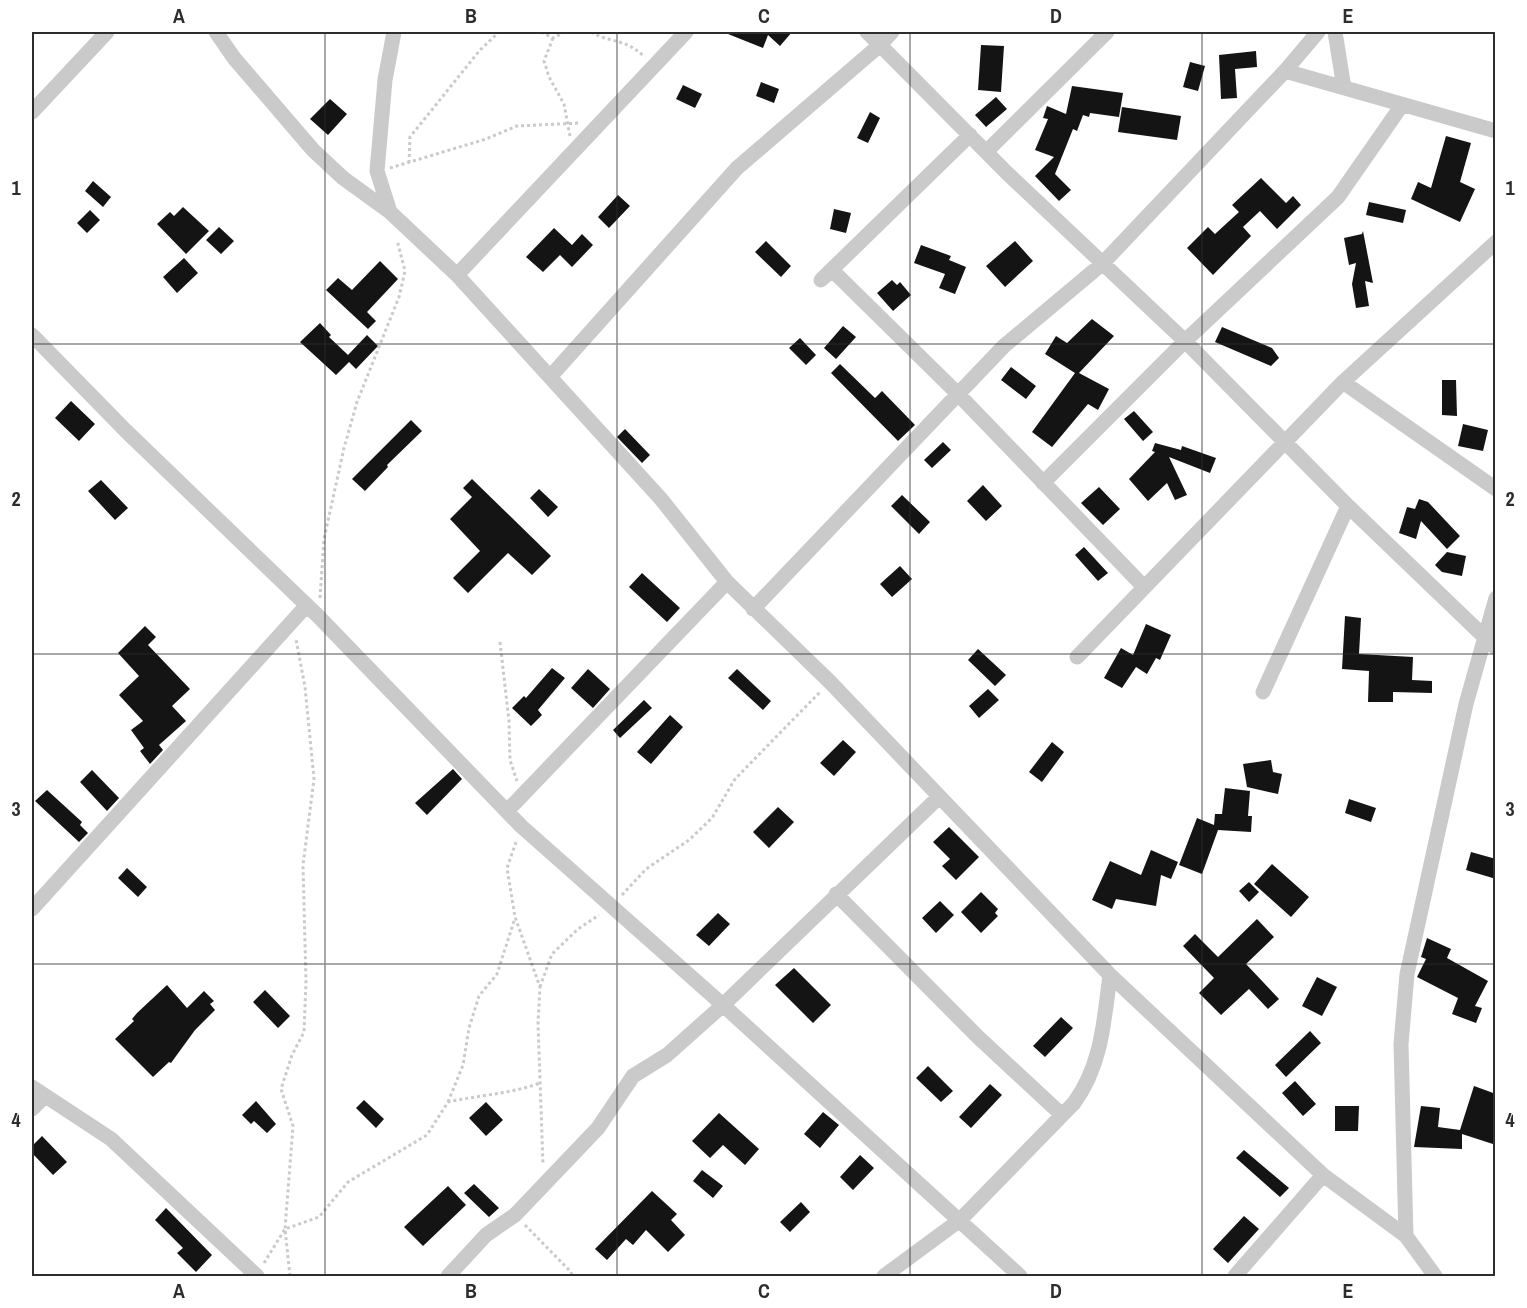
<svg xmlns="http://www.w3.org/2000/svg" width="1527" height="1308" viewBox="0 0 1527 1308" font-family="'Archivo Narrow',sans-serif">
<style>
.building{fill:#141414}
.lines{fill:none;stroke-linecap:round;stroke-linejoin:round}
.path{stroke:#cacaca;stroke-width:3;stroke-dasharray:3 3;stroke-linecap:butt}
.minor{stroke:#cacaca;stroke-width:15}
.grid{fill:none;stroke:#2d2d2d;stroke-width:1.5;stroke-opacity:0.55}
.neatline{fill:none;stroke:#2d2d2d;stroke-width:2}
.grid-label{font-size:20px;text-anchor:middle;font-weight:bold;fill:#2d2d2d}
</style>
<rect width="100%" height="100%" fill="#fff"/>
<path class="building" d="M723 32H792L780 46 768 35 763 48Z
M981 45 1004 46 1001 92 978 90Z
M1256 51 1257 67 1235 69 1237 98 1221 99 1219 55Z
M1190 62 1205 66 1198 91 1183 87Z
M761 82 779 89 774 103 756 96Z
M683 85 702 94 695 108 676 99Z
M1072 86 1123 93 1119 117 1090 113 1089 117 1083 115 1077 131 1073 129 1055 174 1071 190 1059 201 1035 176 1054 157 1035 150 1048 119 1043 118 1047 106 1066 114Z
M996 97 1007 109 986 127 975 115Z
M330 99 347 114 328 135 310 119Z
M1122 107 1181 116 1177 140 1118 132Z
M870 112 880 118 868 143 857 138Z
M1446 136 1471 143 1460 182 1475 189 1460 222 1411 199 1418 182 1431 188Z
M1261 178 1286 203 1293 196 1301 205 1277 229 1260 211 1243 227 1251 236 1213 275 1187 248 1208 227 1215 234 1239 212 1232 205Z
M93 181 111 197 103 207 85 191Z
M618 195 630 206 609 228 598 217Z
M1369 202 1406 210 1403 223 1366 215Z
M183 207 209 231 186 254 157 224 170 212 174 216Z
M834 209 851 213 846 233 830 229Z
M90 210 100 220 87 233 77 223Z
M219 227 234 241 221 254 206 240Z
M554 228 572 245 582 234 593 245 572 267 560 255 543 272 526 257Z
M1363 231 1373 283 1365 281 1369 306 1356 308 1352 284 1356 263 1349 265 1344 238 1362 234Z
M766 241 791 266 781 277 755 252Z
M1015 241 1033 261 1005 287 986 266Z
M921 245 951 256 949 260 966 267 955 294 939 288 945 274 914 263Z
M184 258 198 273 177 293 163 277Z
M380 261 398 279 367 312 376 321 368 329 326 290 338 278 352 290Z
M892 280 897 285 900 282 911 295 893 311 877 293Z
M1092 319 1114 336 1079 373 1109 389 1098 410 1088 404 1052 447 1032 432 1075 373 1045 354 1056 336 1067 343Z
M320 323 331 335 329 337 348 355 367 335 378 346 356 369 349 362 336 375 300 342Z
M843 326 856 337 836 359 824 348Z
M1222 327 1272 348 1279 358 1271 366 1215 342Z
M800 338 816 355 806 365 789 348Z
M840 364 875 398 882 391 915 425 898 441 831 373Z
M1011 367 1036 386 1026 399 1001 380Z
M1442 380H1456L1457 416 1442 415Z
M71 401 95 424 79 441 55 418Z
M1134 411 1153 432 1143 441 1124 419Z
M411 420 422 431 387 465 388 467 365 491 352 479Z
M1463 424 1488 430 1483 451 1458 446Z
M625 429 650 455 642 463 617 437Z
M943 442 951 450 932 468 924 460Z
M1155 443 1181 450 1182 446 1216 458 1210 473 1169 457 1187 495 1175 500 1167 483 1148 501 1129 479 1155 452 1152 451Z
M472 479 551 556 532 575 508 553 468 593 453 578 480 551 450 519 472 497 463 488Z
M101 480 128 508 115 520 88 491Z
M983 485 1002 506 986 521 967 501Z
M1099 487 1120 509 1103 525 1081 503Z
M539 489 558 507 548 517 530 498Z
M902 495 930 522 919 534 891 506Z
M1419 499 1428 502 1460 536 1447 549 1421 521 1416 539 1399 533 1407 507 1415 509Z
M1084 547 1108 573 1098 581 1075 555Z
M1447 552 1466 556 1462 576 1442 572 1435 565Z
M900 566 912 579 892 597 880 584Z
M642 573 680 608 667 622 629 587Z
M1345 616 1361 618 1359 654 1413 657 1412 680 1432 681V693L1393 692V702H1368L1369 671 1342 669Z
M1146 624 1171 635 1160 660 1156 658 1147 674 1136 667 1122 688 1104 678 1121 648 1133 655Z
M145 626 156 637 148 645 190 689 172 706 186 721 159 745 163 750 150 764 140 751 144 748 131 730 143 721 119 695 139 676 118 653Z
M978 649 1006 675 995 686 968 660Z
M552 668 565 678 538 710 542 715 531 726 512 708 524 696 526 698Z
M588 669 610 689 593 708 571 688Z
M737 669 771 701 763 710 728 678Z
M988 689 999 700 979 718 969 706Z
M644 700 652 708 620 738 613 730Z
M670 715 683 727 651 764 637 752Z
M843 740 856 752 834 776 820 763Z
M1052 742 1064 752 1042 782 1029 772Z
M1271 760 1273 772 1282 774 1278 794 1247 787 1243 764Z
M453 769 462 779 427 815 415 803Z
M92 770 119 798 107 811 80 782Z
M1225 788 1250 791 1248 816H1252L1251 832 1218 830 1202 874 1179 865 1197 818 1214 825 1215 814H1222Z
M47 790 82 822 80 825 88 833 79 842 35 801Z
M1349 799 1376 808 1371 822 1345 813Z
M778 807 794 822 769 848 753 832Z
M949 827 979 857 956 880 942 866 950 859 933 842Z
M1151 850 1178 862 1171 879 1161 875 1156 906 1116 899 1112 909 1092 900 1110 861 1141 875Z
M1471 852 1496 859V879L1466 870Z
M1272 864 1309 897 1291 917 1254 884Z
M127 868 147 887 138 897 118 878Z
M1249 882 1259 892 1249 902 1239 891Z
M981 892 998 909 995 913 998 916 981 933 961 912Z
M940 901 954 915 936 933 922 918Z
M718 913 730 924 709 946 696 935Z
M1257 919 1274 937 1246 964 1279 999 1268 1009 1249 989 1221 1015 1199 993 1214 978 1183 946 1195 934 1218 957Z
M1427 938 1451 949 1447 958 1488 981 1475 1006 1482 1008 1476 1023 1452 1014 1458 998 1417 977 1426 959 1421 957Z
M794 968 831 1005 813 1023 775 985Z
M1317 977 1337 987 1322 1016 1302 1006Z
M167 985 187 1008 204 991 214 1001 210 1004 215 1010 195 1030 171 1063 169 1062 153 1077 115 1039 134 1021 132 1019 137 1013Z
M265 990 290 1016 278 1028 253 1002Z
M1061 1017 1073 1028 1045 1057 1033 1046Z
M1310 1031 1321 1043 1286 1077 1275 1065Z
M928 1066 953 1091 941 1102 916 1078Z
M1295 1081 1316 1104 1303 1116 1282 1093Z
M990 1084 1002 1095 971 1128 959 1117Z
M1474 1086 1496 1094V1145L1462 1134V1149L1414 1147 1421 1106 1440 1108 1438 1127 1460 1130Z
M364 1100 384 1119 376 1128 356 1108Z
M256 1101 276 1124 267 1133 254 1121 251 1124 242 1115Z
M486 1102 503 1120 486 1136 469 1118Z
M1335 1106H1359L1358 1131H1335Z
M823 1112 839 1125 820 1148 804 1134Z
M719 1113 759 1149 745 1165 723 1145 710 1158 692 1141Z
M42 1136 67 1162 53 1175 32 1153V1146Z
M1244 1150 1289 1188 1280 1197 1236 1158Z
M860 1155 874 1168 853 1190 840 1177Z
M702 1170 723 1186 713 1198 693 1181Z
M474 1184 499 1208 489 1217 464 1193Z
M448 1186 466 1205 423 1246 404 1227Z
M652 1191 677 1214 671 1220 685 1235 668 1252 646 1230 633 1245 626 1239 607 1260 595 1249Z
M801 1202 810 1212 790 1232 780 1222Z
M166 1208 212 1255 196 1272 177 1253 183 1248 155 1220Z
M1244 1216 1259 1229 1228 1263 1213 1249Z"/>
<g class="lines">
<path class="path" d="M541 32 553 38 565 32
M591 32C612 44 623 37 645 57
M553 38 544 61 549 77 564 104 570 136
M409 163 410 137 480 50 499 32
M390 168 486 139 517 126 580 123
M320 598 324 539 344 448 357 402 399 297 405 271 397 240
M500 642 509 721 510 760 517 781
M516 842 507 868 515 917 540 987 538 1023 543 1165
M622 895 646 869 689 840 712 818 735 779 821 691
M540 987 552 954 578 929 599 915
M448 1102 463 1065 469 1028 479 996 497 974 515 918
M525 1225 571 1272 572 1276
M264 1263 285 1229 319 1217 348 1182 427 1135 448 1102C479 1095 510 1094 540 1083
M290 1276 285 1229 293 1126 281 1089 292 1055 304 1032 306 982 303 865 314 779 305 687 296 639
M674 1276H678"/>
<path class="minor" d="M216 32 234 58 313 150 343 178 390 212 457 275 661 499 727 582 830 682 1110 975 1323 1175 1406 1236 1435 1276
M867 32 1007 173 1185 341 1348 506 1496 648
M1335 32 1344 88
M1285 71 1496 131
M32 112 107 32
M986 152 1107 32
M390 212 377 171 385 80 394 32
M832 270 958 394 1144 587
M457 275 686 32
M821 280 970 135
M32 335 126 431 318 616 521 826 723 1005 1020 1276
M550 377 737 168 880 45 892 32
M1343 382 1496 489
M1043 483 1185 341 1338 197 1402 105
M753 609 1004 346 1102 264 1285 71 1318 32
M1077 657 1343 382 1496 242
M1263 692 1348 506
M508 810 727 582
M836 894 978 1037 1062 1115
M32 909 307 605
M32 1087 111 1139 257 1276
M32 1109 45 1096
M1406 1236 1401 1044 1407 974 1466 704 1496 598
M448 1276 486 1235 515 1215 598 1128 633 1076 667 1055 723 1005 939 797
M884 1276 960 1220 1074 1103C1102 1065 1104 1020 1110 975
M1235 1276 1323 1175"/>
</g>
<path class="grid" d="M325 32V1276M617 32V1276M910 32V1276M1202 32V1276M32 344H1496M32 654H1496M32 964H1496"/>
<rect width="1527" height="1308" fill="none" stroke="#ffffff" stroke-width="66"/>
<rect x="33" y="33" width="1461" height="1242" class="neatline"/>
<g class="grid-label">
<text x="179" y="23">A</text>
<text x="471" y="23">B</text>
<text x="764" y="23">C</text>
<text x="1056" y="23">D</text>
<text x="1348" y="23">E</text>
<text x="16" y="195">1</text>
<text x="1510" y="195">1</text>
<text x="16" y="506">2</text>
<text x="1510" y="506">2</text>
<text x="16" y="816">3</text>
<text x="1510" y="816">3</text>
<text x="16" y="1127">4</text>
<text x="1510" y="1127">4</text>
<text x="179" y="1298">A</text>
<text x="471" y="1298">B</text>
<text x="764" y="1298">C</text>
<text x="1056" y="1298">D</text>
<text x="1348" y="1298">E</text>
</g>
</svg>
